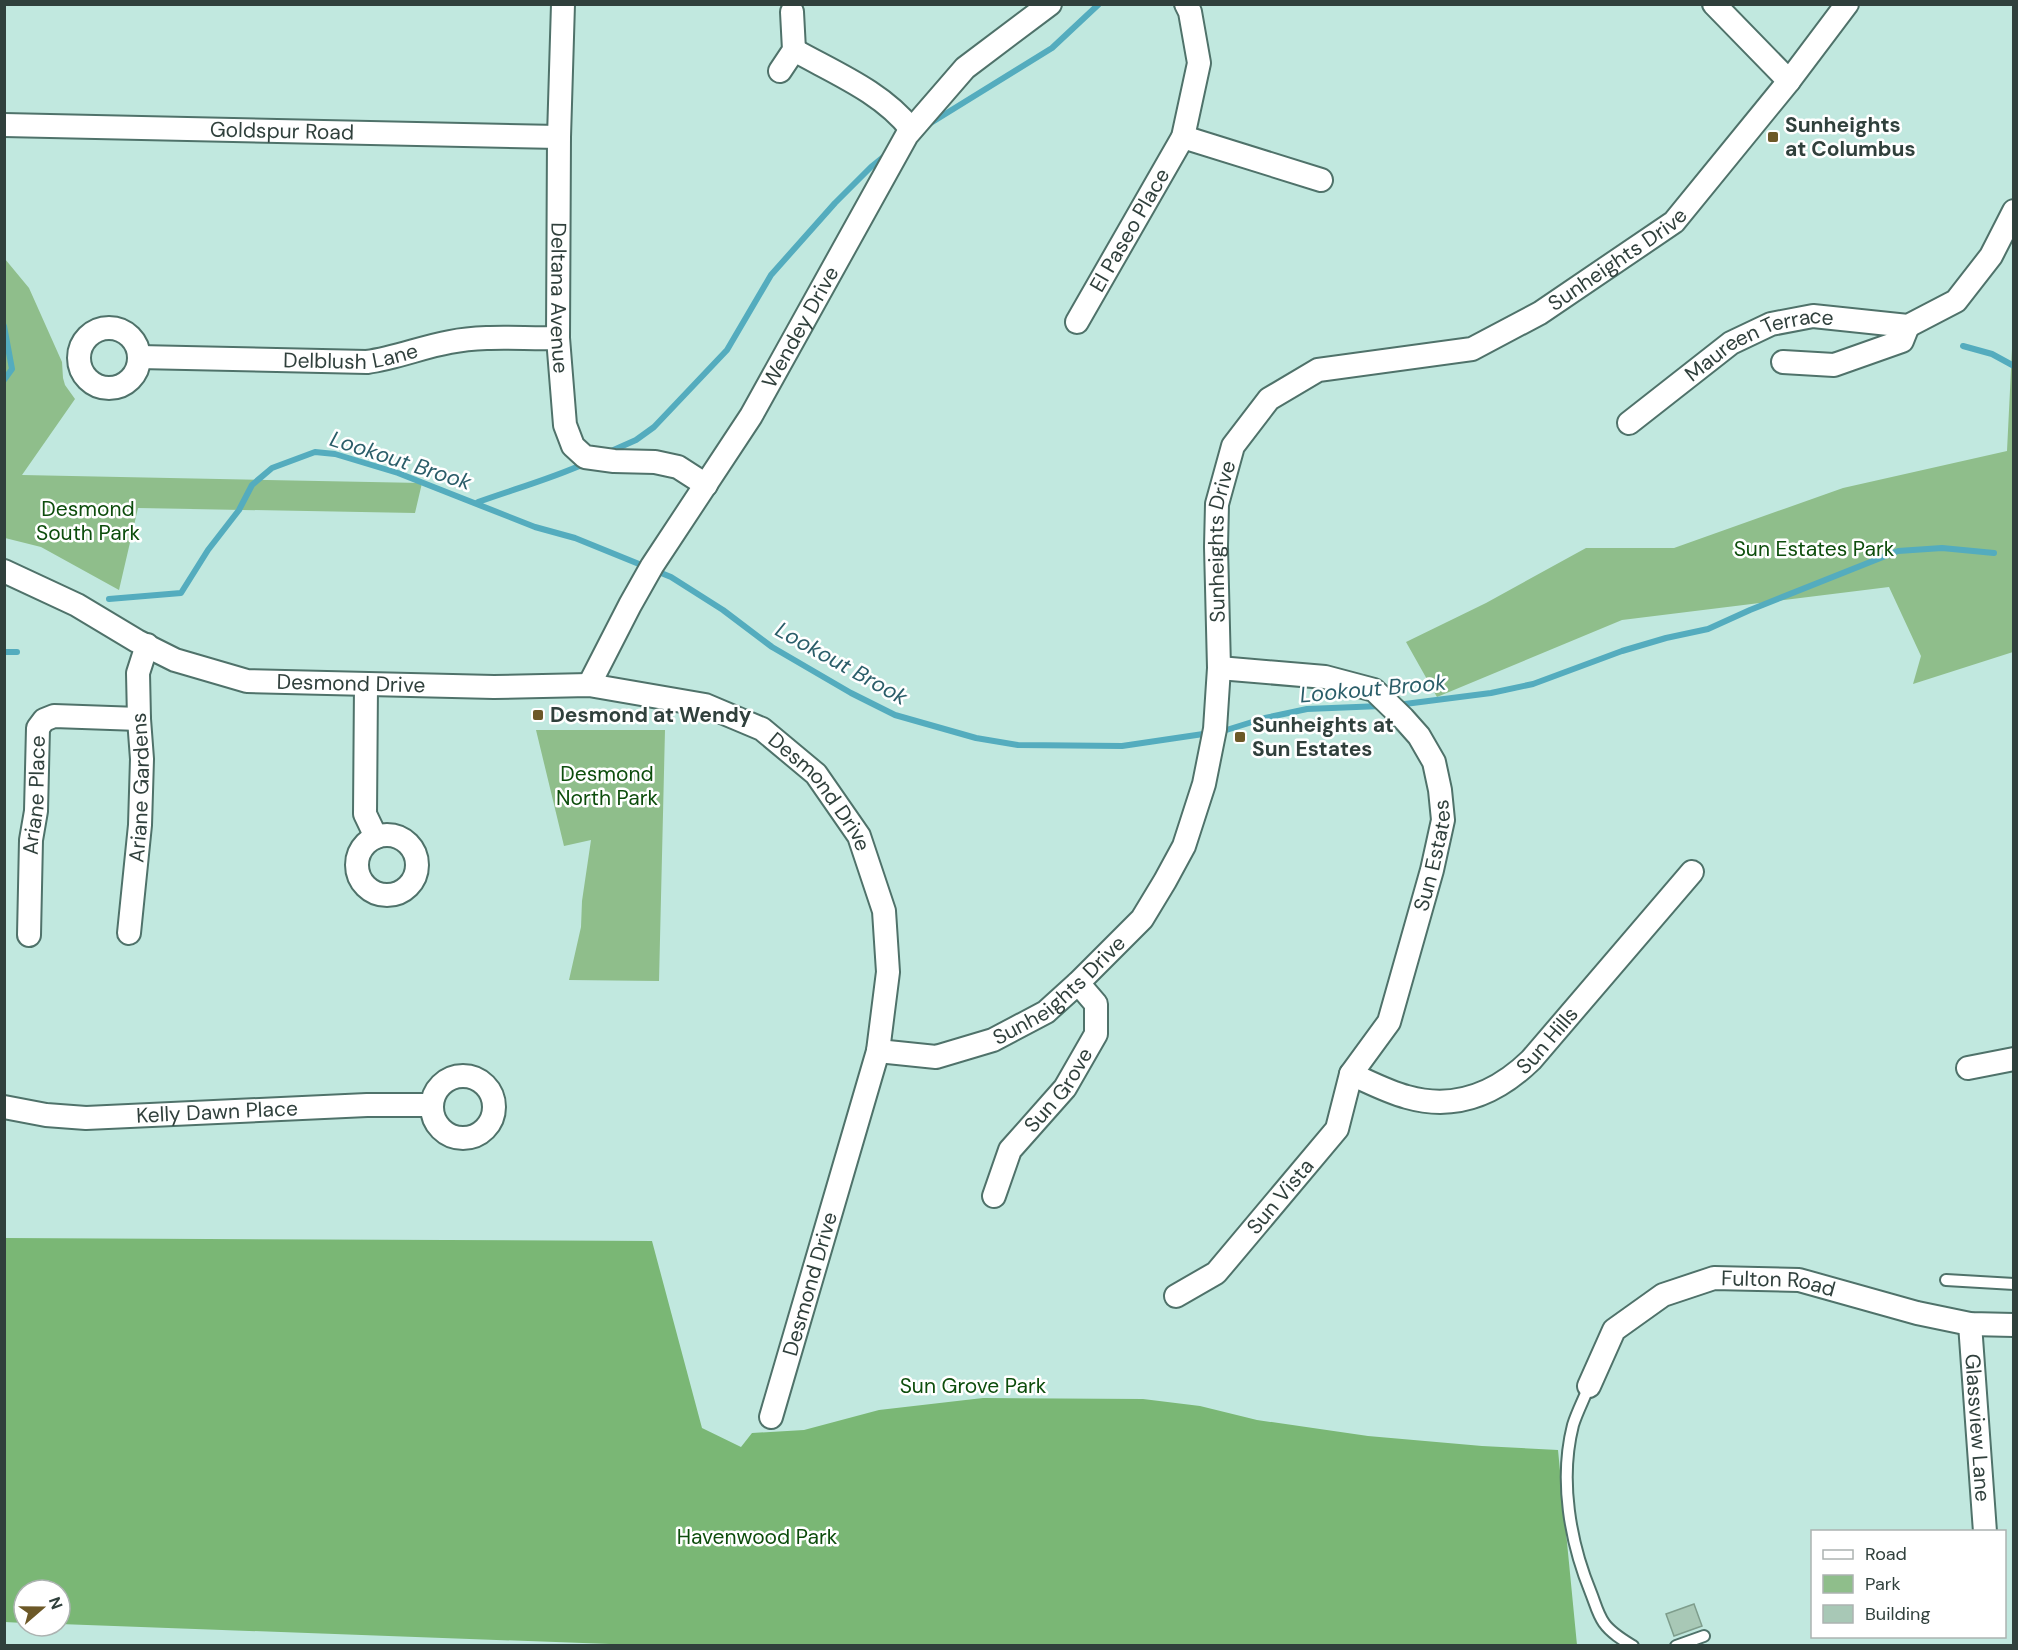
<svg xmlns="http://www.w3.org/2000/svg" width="2018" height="1650" viewBox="0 0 2018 1650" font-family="'DM Sans',sans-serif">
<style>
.green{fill:#8fbe8b}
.forest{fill:#7ab775}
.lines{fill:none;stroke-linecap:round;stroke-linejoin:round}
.stream{stroke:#54acbe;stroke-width:6}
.building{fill:#a8c8b6;stroke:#7e9d8c;stroke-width:1.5}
.lane-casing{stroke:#4f726a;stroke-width:14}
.street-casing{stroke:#4f726a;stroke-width:26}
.lane{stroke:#fff;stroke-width:10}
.street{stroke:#fff;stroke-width:22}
.poi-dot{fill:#6c5827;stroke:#fff;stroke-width:2}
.labels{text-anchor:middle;stroke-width:5;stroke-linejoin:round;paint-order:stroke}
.poi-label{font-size:21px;font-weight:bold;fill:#30403c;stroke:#fff;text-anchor:start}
.street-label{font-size:21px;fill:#30403c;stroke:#fff}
.park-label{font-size:21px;fill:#0d4d0c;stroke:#fff}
.water-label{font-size:22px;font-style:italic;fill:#2a5d69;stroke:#fff}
</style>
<rect width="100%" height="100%" fill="#c1e8df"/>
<path class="green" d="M5 259 29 288 62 362 63 378 65 385 75 399 22 475 422 483 415 513 138 508 119 590 41 547 5 538Z
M2013 348V652L1913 684 1921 656 1889 587 1622 620 1437 697 1406 642 1486 603 1586 548H1674L1843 488 2007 451 2012 349Z
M536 730H665L659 981 569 980 581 927 582 901 591 840 564 846Z"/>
<path class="forest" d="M5 1238 652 1241 702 1428 741 1447 752 1433 804 1430 879 1410 983 1398 1143 1399 1200 1406 1257 1420 1368 1436 1482 1446 1558 1450 1577 1645 664 1646 60 1624V1590H24V1623L5 1622Z"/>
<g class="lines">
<path class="stream" d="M929 124 1052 48 1099 4
M4 326 12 369 4 380
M1963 346 1992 354 2014 366
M609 452 636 440 654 427 727 350 771 275 835 203 871 167 887 154
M478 502C514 489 551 479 586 463
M109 599 181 593 208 550 239 510 252 485 272 468 315 452 335 454 398 473 535 527 575 538 671 577 723 610 772 647 851 693 895 715 976 738 1018 745 1122 746 1210 733
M4 652H17
M1397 705 1491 693 1533 684 1622 651 1666 638 1708 629 1750 610 1898 551 1942 548 1994 553
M1220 732 1265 718 1307 709 1381 706"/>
</g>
<path class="building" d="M1694 1604 1702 1626 1674 1636 1666 1614Z"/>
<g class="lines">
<defs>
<path id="lane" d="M1946 1280 2014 1284
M1589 1386C1584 1399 1577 1412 1573 1425 1559 1480 1570 1542 1591 1593 1595 1603 1598 1615 1604 1623 1611 1633 1623 1640 1633 1646
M1676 1646 1704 1636"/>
<g id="street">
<path id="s1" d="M563 4 559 137 558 338 565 425 573 446 585 457 614 461 655 462 678 467 706 485"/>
<path d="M1714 4 1789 81"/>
<path d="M794 50C835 73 882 92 911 129"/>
<path d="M780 71 794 50 792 12"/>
<path id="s2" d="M4 125 559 137"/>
<path d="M1183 137 1321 180"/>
<path id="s3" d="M1077 322 1183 137 1199 63 1190 12 1186 4"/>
<circle cx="109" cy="358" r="30"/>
<path id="s4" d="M139 357 367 362C396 358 422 347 450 342 485 335 522 339 558 338"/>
<path d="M1783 362 1834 365 1902 341 1908 326"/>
<path id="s5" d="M1629 423 1731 343 1771 324 1813 316 1908 326 1956 301 1991 256 2014 211"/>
<path id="s6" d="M4 571 77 605 137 641 175 660 247 681 494 687 589 685 705 705 762 729 816 774 859 836 884 911 888 972 878 1051 771 1417"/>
<path d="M366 685 365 814 376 837"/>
<path id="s7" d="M589 685 630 605 652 566 751 416 907 135 965 68 1050 4"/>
<circle cx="387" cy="865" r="30"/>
<path id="s8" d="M129 933 140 825 142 759 139 719 138 673 147 645"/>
<path id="s9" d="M29 935 31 840 36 811 38 728 44 720 54 716 139 719"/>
<path id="s10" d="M878 1051 936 1057 993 1040 1046 1012 1078 983 1142 919 1165 881 1184 846 1204 784 1215 729 1219 668 1216 547 1217 504 1233 446 1269 399 1318 370 1472 349 1540 313 1674 222 1789 81 1847 4"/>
<path d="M1968 1068 2014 1059"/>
<path id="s11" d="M1351 1074C1369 1082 1388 1092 1407 1097 1456 1111 1497 1093 1531 1060L1692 872"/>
<circle cx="463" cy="1107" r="31"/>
<path id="s12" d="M4 1107 46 1115 86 1118 367 1105H431"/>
<path id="s13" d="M994 1196 1010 1150 1065 1088 1096 1034V1004L1078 983"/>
<path id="s14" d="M1176 1296 1216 1273 1337 1129 1351 1074 1389 1022 1432 870 1443 820 1440 790 1434 762 1419 736 1403 718 1374 690 1325 677 1219 668"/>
<path id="s15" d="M1970 1324 1985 1532"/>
<path id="s16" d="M1589 1386 1614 1330 1663 1295 1714 1278 1799 1280 1917 1313 1970 1324 2014 1325"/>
</g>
</defs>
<use href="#lane" class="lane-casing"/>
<use href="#street" class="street-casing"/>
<use href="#lane" class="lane"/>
<use href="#street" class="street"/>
</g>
<g class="poi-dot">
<rect x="1767" y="131" width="12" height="12" rx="3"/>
<rect x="532" y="709" width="12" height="12" rx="3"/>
<rect x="1234" y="731" width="12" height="12" rx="3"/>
</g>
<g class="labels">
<g class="poi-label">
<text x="1785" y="132">Sunheights<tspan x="1785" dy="24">at Columbus</tspan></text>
<text x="550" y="722">Desmond at Wendy</text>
<text x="1252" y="732">Sunheights at<tspan x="1252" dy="24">Sun Estates</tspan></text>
</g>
<g class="street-label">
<text dy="7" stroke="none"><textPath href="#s2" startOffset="278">Goldspur Road</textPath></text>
<text dy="7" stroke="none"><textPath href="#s3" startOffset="106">El Paseo Place</textPath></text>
<text dy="7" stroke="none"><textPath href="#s10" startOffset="1245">Sunheights Drive</textPath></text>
<text dy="7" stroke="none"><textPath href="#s1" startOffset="294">Deltana Avenue</textPath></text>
<text dy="7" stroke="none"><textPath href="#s7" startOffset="416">Wendey Drive</textPath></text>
<text dy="7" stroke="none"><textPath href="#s5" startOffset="156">Maureen Terrace</textPath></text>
<text dy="7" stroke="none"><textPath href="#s4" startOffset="212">Delblush Lane</textPath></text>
<text dy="7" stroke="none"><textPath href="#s10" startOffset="705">Sunheights Drive</textPath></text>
<text dy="7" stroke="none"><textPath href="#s6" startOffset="372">Desmond Drive</textPath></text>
<text dy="7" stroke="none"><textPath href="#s8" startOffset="146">Ariane Gardens</textPath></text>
<text dy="7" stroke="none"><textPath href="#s6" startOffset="876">Desmond Drive</textPath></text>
<text dy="7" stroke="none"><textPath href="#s9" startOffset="140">Ariane Place</textPath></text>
<text dy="7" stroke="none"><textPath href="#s14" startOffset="528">Sun Estates</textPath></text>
<text dy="7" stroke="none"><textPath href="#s10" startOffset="201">Sunheights Drive</textPath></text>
<text dy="7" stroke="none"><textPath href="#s11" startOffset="222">Sun Hills</textPath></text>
<text dy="7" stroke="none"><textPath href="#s13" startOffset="126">Sun Grove</textPath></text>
<text dy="7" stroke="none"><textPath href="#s12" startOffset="214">Kelly Dawn Place</textPath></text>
<text dy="7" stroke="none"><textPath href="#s14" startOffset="146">Sun Vista</textPath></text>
<text transform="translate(810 1284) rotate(-74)" y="7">Desmond Drive</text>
<text dy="7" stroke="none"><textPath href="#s16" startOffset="240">Fulton Road</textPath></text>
<text dy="7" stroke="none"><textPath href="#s15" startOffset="104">Glassview Lane</textPath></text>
</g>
<g class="park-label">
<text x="88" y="516">Desmond<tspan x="88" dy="24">South Park</tspan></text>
<text x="1814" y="556">Sun Estates Park</text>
<text x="607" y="781">Desmond<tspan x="607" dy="24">North Park</tspan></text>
<text x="973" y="1393">Sun Grove Park</text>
<text x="757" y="1544">Havenwood Park</text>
</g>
<g class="water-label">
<text transform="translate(401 460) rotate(18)" y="8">Lookout Brook</text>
<text transform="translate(842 663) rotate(29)" y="8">Lookout Brook</text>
<text transform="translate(1373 688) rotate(-5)" y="8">Lookout Brook</text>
</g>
</g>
<rect width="2018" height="1650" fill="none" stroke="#30403c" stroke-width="12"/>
<rect x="1811" y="1530" width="195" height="108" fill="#ffffff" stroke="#acb3b1" stroke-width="1.5"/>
<rect x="1823" y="1550" width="30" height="9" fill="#ffffff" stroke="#acb3b1" stroke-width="1.5"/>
<text x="1865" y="1560" font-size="18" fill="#30403c">Road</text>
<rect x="1823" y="1575" width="30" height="18" fill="#8fbe8b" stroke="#acb3b1" stroke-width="1.5"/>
<text x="1865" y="1590" font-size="18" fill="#30403c">Park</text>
<rect x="1823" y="1605" width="30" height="18" fill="#a8c8b6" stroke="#acb3b1" stroke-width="1.5"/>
<text x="1865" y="1620" font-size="18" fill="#30403c">Building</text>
<g transform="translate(42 1608) rotate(70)"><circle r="28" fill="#ffffff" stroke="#acb3b1" stroke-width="1.5"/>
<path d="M0-4.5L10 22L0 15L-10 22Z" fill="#6c5827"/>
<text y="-9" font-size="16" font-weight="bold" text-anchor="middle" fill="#30403c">N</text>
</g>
</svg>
